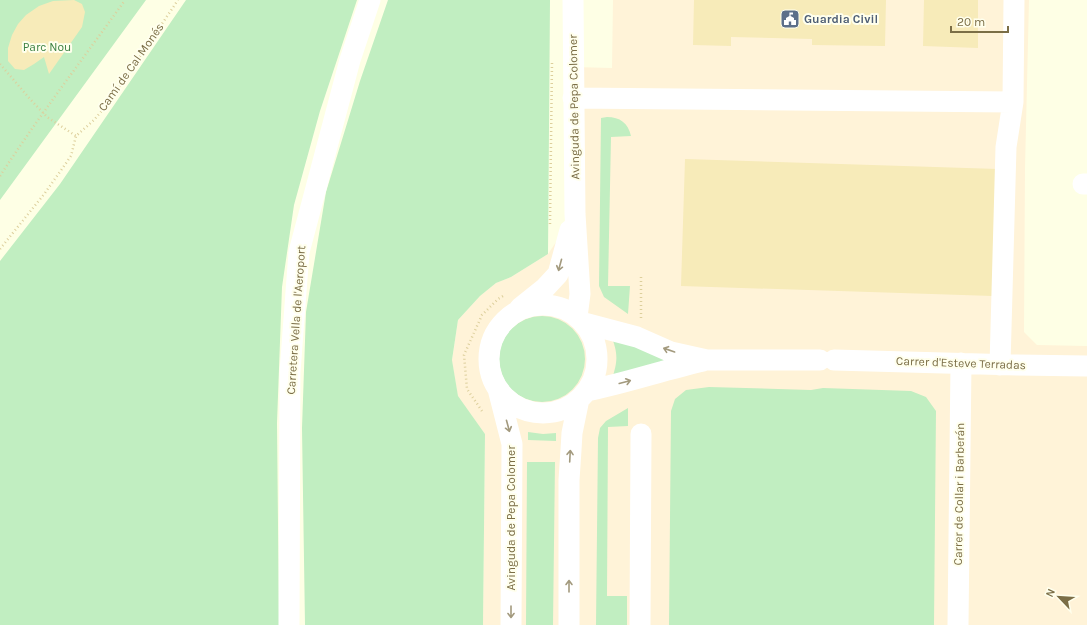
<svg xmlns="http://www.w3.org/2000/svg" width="1087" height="625" viewBox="0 0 1087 625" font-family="Karla,sans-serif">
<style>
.commercial{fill:#fff3d8}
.green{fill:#c1eec1}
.building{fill:#f7ebb9}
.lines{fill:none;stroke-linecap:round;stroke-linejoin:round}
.path{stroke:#ddcf9c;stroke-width:2.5;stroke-dasharray:1 3;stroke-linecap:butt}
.minor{stroke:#fff;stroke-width:21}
.oneway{stroke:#a39a7e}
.labels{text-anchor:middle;stroke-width:4;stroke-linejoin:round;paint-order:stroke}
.service-label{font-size:12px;font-weight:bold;fill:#4e5e75;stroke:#ffffed;text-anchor:start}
.park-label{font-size:12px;fill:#3d8244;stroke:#ffffed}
.street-label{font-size:12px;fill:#7b6e46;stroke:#ffffed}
</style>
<rect width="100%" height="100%" fill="#feffe5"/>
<path class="commercial" d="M613 0H1029L1025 168 1024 332 1037 345 1087 346V625H483L485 434 458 397 452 361 458 320 480 296 496 283 511 277 548 254 575 214 573 67 612 68Z"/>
<path class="green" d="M0 0H146L0 200Z
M186 0H357L320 111 294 205 282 287 277 423 279 625H0V261L60 184Z
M388 0H550L548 254 511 277 496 283 480 296 458 320 452 360 458 396 485 434 483 625H305L302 428 306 312 326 192 360 81Z
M607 117C620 117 628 123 631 136L611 137 608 286H630L628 314 604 297 599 286 601 118Z
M499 359a43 43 0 1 1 86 0a43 43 0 1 1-86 0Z
M611 335 673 358 612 379C618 360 618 354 611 335Z
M709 387 811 390 823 388 911 391 926 397 936 411 934 625H669L671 411 675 399 686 390Z
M628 408V426L608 427 607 596H627V625H596L598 438 600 428 606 421Z
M528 432 543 434 556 433V441L528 440Z
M527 462H555L553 625H526Z"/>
<path class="building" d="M74 0 82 4 85 12 82 27 49 74 44 57 34 64 24 70 15 69 8 61V48L12 35 18 24 26 15 39 6 53 1Z
M694 0H886L885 46 812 45V39L731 37V46L693 45Z
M924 0H978V48L923 46Z
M685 159 998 169 993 296 681 286Z"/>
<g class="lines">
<path class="path" d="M0 64 30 99 47 117 76 136
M0 176C39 116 83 59 125 0
M550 224 552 63
M0 249 45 193 71 156 76 136 94 120 110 101 178 0
M641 318V277
M482 411 467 389 464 355 482 315 498 299 503 296"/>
<path class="minor" d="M573 0 575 214 580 294 577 317
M573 98 1013 102
M1083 184H1087
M489 359a54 54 0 1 1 108 0a54 54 0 1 1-108 0Z
M520 308 545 288 558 274 570 230
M584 323 637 337 671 352 707 360H820
M834 360 1017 365 1087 366
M1000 365 1006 147 1013 102 1014 0
M498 389 512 444 511 625
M587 391C626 383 664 370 703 361
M289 625 290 372 299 252 350 60 370 0
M569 625V480L571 450 572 433 579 399
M640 625 641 434
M958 625 961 363"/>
</g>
<defs><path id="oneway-shaft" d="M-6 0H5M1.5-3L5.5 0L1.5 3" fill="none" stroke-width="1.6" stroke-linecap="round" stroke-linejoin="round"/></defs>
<g class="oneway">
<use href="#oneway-shaft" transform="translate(560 265) rotate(105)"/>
<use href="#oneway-shaft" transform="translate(669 350) rotate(-161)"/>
<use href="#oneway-shaft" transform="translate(625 382) rotate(-15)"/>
<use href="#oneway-shaft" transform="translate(508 426) rotate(75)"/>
<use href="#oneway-shaft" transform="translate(570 456) rotate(-87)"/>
<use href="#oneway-shaft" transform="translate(569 586) rotate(-90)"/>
<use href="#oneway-shaft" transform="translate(511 612) rotate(90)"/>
</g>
<defs>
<symbol id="civic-square" viewBox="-11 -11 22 22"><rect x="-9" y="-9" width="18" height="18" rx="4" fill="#5c6f8a" stroke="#ffffed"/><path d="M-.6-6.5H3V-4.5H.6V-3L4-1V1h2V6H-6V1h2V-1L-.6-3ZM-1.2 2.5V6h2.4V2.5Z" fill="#fff"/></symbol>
</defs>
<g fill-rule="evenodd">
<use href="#civic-square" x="779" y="8" width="22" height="22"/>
</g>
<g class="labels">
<g class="service-label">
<text x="804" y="23">Guardia Civil</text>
</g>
<g class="park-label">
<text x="47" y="51">Parc Nou</text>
</g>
<g class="street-label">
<text transform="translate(131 67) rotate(-55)" y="4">Camí de Cal Monés</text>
<text transform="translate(574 107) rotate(-91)" y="4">Avinguda de Pepa Colomer</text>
<text transform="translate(296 320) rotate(-86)" y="4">Carretera Vella de l'Aeroport</text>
<text transform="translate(961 363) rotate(2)" y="4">Carrer d'Esteve Terradas</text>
<text transform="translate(959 494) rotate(-89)" y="4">Carrer de Collar i Barberán</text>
<text transform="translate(511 518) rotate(-90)" y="4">Avinguda de Pepa Colomer</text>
</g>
</g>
<g transform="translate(1059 597) rotate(295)" stroke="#ffffed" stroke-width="3" paint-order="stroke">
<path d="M0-3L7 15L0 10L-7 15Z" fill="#7b6e46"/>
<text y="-6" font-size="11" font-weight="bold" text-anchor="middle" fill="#7b6e46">N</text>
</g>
<path d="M951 26v6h57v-6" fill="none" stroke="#7b6e46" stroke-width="2"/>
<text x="957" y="26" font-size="12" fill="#7b6e46" stroke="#ffffed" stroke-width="3" paint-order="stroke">20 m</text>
</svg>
